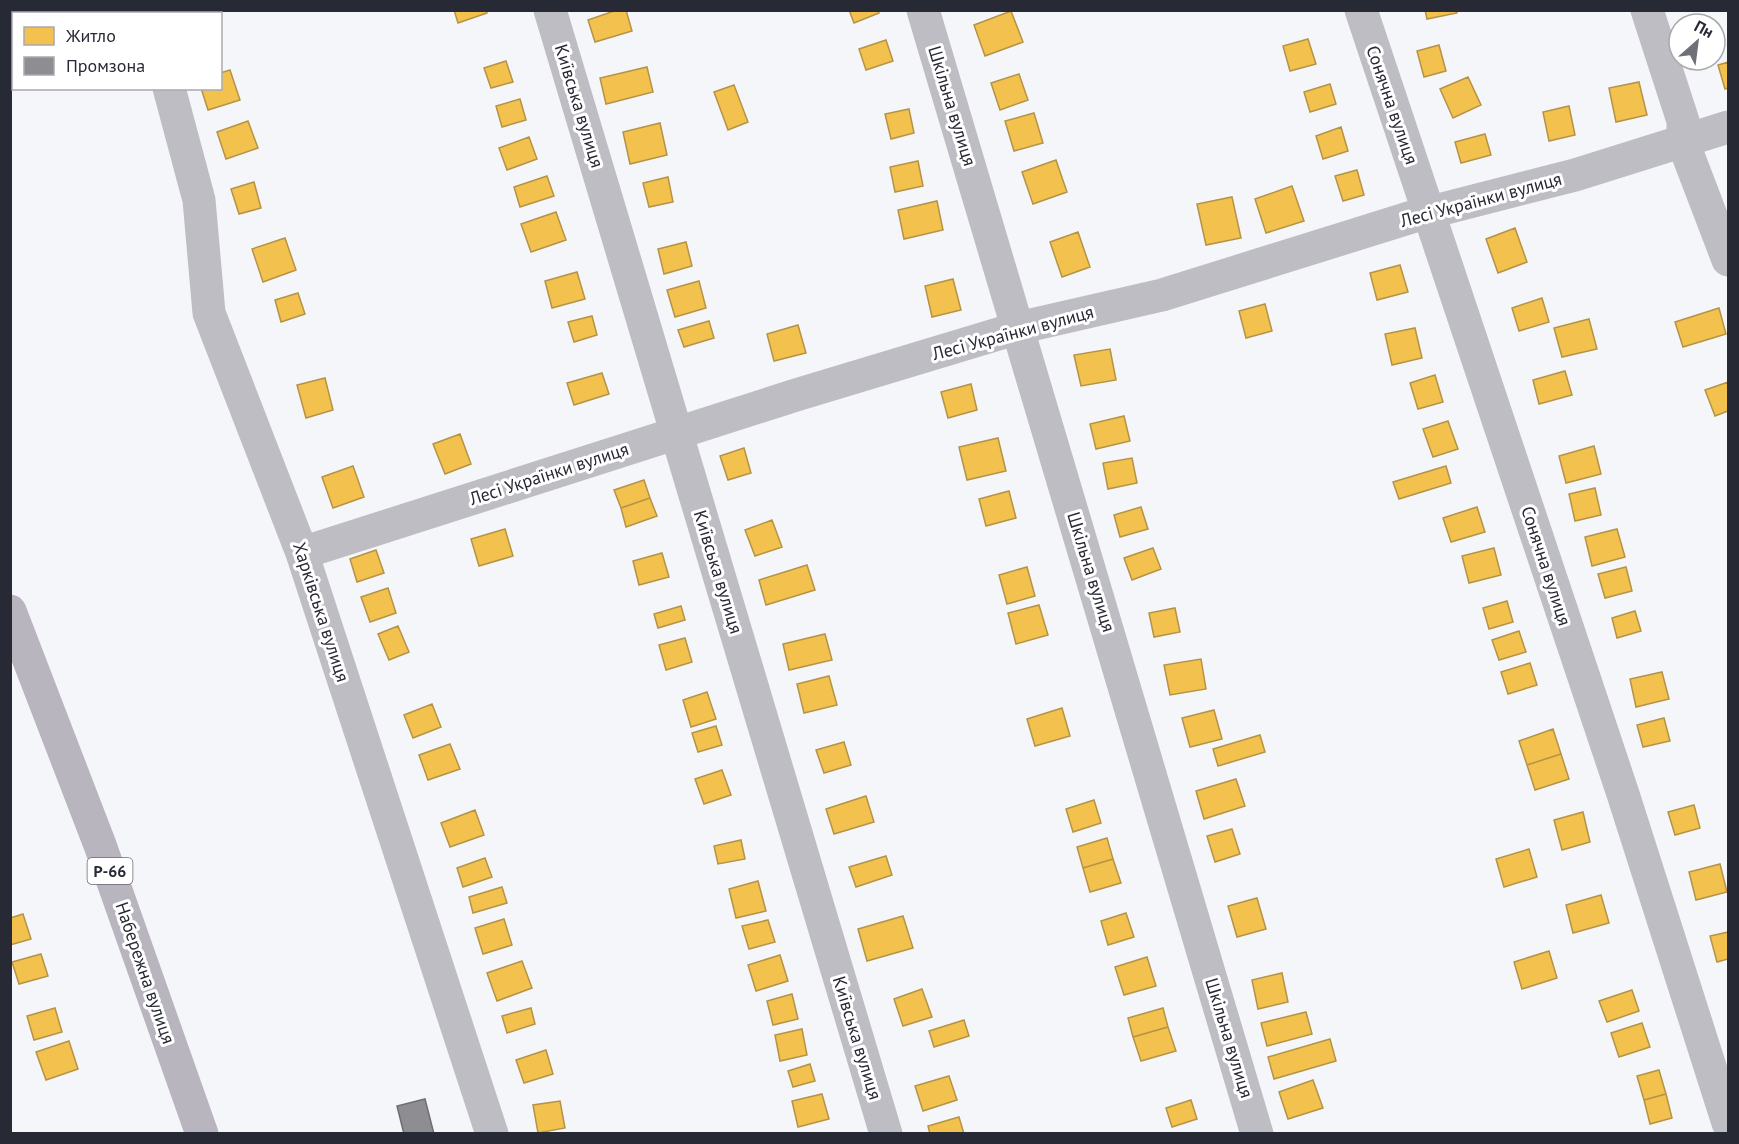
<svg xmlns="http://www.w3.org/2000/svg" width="1739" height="1144" viewBox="0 0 1739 1144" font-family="'PT Sans',sans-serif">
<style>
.homes{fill:#f2c14e;stroke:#b59346;stroke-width:1.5}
.industry{fill:#8d8d92;stroke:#6e6f76;stroke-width:1.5}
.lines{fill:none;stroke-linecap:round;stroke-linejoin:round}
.minor{stroke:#bfbdc4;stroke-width:33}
.major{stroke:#b8b5be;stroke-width:33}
.labels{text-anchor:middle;stroke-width:6;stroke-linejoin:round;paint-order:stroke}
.shield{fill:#fff;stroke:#686972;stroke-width:1.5}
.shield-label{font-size:16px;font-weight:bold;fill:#272935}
.street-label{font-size:18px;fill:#272935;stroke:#fff}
</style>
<rect width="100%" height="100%" fill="#f5f6fa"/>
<path class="homes" d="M454 10H486L487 13 458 23Z
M617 10H626L632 31 595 42 588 20Z
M849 10H878L879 13 854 23Z
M1425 10H1457V13L1427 19Z
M1011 11 1023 42 985 56 974 25Z
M1308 39 1316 64 1290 71 1283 46Z
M886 40 893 61 866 70 859 49Z
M1439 45 1446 71 1424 77 1417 51Z
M506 61 513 82 491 88 484 68Z
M1728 62V88L1725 89 1718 65Z
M647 67 653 92 606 104 600 78Z
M230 70 240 100 208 110 201 88H220V73Z
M1019 74 1028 100 1000 110 991 83Z
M1468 77 1481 105 1453 118 1440 89Z
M1639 82 1647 115 1616 122 1609 88Z
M1330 84 1336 104 1310 112 1304 92Z
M734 85 748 122 728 130 714 92Z
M520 99 526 120 502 127 496 106Z
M1569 106 1575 135 1549 141 1543 112Z
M909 109 914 133 891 139 885 114Z
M1034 113 1043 143 1014 151 1005 121Z
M248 121 258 148 226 159 217 132Z
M660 123 667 155 630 164 623 132Z
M1341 127 1348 151 1323 159 1316 136Z
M1485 134 1491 155 1461 163 1455 142Z
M529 137 537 159 507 170 499 148Z
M1056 160 1067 192 1033 204 1022 172Z
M918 161 923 186 895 192 890 167Z
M1357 170 1364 195 1343 201 1335 176Z
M547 176 554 196 520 207 514 187Z
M668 177 673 202 649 207 643 183Z
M254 182 261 208 239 214 231 189Z
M1292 186 1304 221 1266 233 1255 199Z
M1232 197 1241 238 1206 245 1197 204Z
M937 201 943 230 904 239 898 210Z
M556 212 566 240 531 252 521 224Z
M1515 228 1527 262 1498 273 1486 239Z
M1078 232 1090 267 1062 277 1050 242Z
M285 238 296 270 263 282 252 249Z
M686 242 692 266 664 274 658 249Z
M1400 265 1408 292 1377 300 1370 273Z
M577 272 585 299 552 308 545 281Z
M953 279 961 310 932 317 925 286Z
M699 281 706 308 675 317 667 290Z
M298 293 305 314 281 322 275 300Z
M1542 298 1549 322 1519 331 1512 308Z
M1265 304 1272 331 1246 338 1239 311Z
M1719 308 1726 334 1683 347 1675 322Z
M592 316 597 335 574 342 568 322Z
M1589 319 1597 349 1562 357 1554 328Z
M709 321 714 338 684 347 678 330Z
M798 325 806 353 774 361 767 334Z
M1415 328 1422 358 1392 365 1385 334Z
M1110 349 1116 380 1081 386 1074 355Z
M1565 371 1572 395 1539 404 1533 380Z
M602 373 609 394 574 405 567 383Z
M1435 375 1443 402 1418 409 1410 383Z
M325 378 333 410 306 418 297 385Z
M1728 382V411L1715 416 1705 390Z
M971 384 977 410 948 418 941 392Z
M1124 416 1130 441 1096 449 1090 424Z
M1448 421 1458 449 1433 457 1423 429Z
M460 434 471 464 445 474 433 444Z
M998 438 1006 471 967 480 959 447Z
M1594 446 1601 474 1566 483 1559 456Z
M744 448 751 473 728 480 720 456Z
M1132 458 1137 483 1108 489 1103 463Z
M353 466 364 497 333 508 322 477Z
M1446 466 1451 483 1399 499 1393 482Z
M644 480 650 498 621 508 614 490Z
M1595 488 1601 515 1575 521 1569 494Z
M1009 491 1016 518 986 526 979 499Z
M650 498 657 516 626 527 621 508Z
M1141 507 1148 529 1120 537 1114 515Z
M1477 507 1485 532 1451 542 1443 518Z
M772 520 782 547 755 556 745 530Z
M505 529 513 556 479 566 471 539Z
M1617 529 1625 557 1592 566 1585 537Z
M1153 548 1161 569 1132 580 1124 558Z
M1494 548 1501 575 1469 583 1462 556Z
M376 550 384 573 357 582 350 559Z
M662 553 669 577 639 585 633 561Z
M807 565 815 590 766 605 759 580Z
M1027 567 1035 596 1007 604 999 575Z
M1626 567 1632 591 1605 598 1598 574Z
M388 588 396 613 370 622 361 597Z
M1507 601 1513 622 1489 629 1483 608Z
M1039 605 1048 635 1016 644 1008 613Z
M681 606 685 620 658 628 654 614Z
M1175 608 1180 632 1154 637 1149 613Z
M1635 611 1641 631 1617 638 1612 618Z
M398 626 409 652 389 660 378 634Z
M1519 631 1526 652 1499 660 1492 640Z
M825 634 832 660 789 670 783 644Z
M685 638 692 662 666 670 659 645Z
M1201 659 1206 689 1170 695 1164 665Z
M1530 663 1537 685 1508 694 1501 672Z
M1662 672 1669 699 1636 707 1630 679Z
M829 676 837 705 804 713 797 684Z
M707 692 716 719 691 727 683 700Z
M432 704 441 727 413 738 404 715Z
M1062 708 1070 736 1035 746 1027 719Z
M1214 710 1222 739 1190 747 1182 718Z
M1664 718 1670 741 1643 747 1637 725Z
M716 726 722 745 698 752 692 733Z
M1553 729 1561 754 1527 765 1519 741Z
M1260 735 1265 752 1218 766 1213 749Z
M844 742 851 765 824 773 816 750Z
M450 744 460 769 428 780 419 755Z
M1561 754 1569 779 1535 790 1527 765Z
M722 770 731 795 704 804 695 779Z
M1236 779 1245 806 1204 819 1196 791Z
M866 796 874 822 834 834 826 809Z
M1094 800 1101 823 1073 832 1066 809Z
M1694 805 1700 828 1675 835 1668 812Z
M475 810 484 835 450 847 441 823Z
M1583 812 1590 842 1562 850 1554 820Z
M1232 829 1240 854 1215 862 1207 836Z
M1107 838 1113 859 1083 868 1077 847Z
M741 840 745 859 718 864 714 846Z
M1529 849 1537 877 1504 887 1496 859Z
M886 856 892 875 856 887 849 867Z
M485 858 492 877 463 887 457 868Z
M1113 859 1121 883 1090 892 1083 868Z
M1720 864 1727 892 1696 900 1689 872Z
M758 881 766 911 736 918 729 889Z
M502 887 507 903 473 913 469 897Z
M1601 895 1609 923 1573 933 1566 905Z
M1257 898 1266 929 1237 937 1228 906Z
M1126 913 1134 937 1108 945 1101 921Z
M23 914 31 939 10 945V918Z
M903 916 913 948 867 961 858 929Z
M504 919 512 945 483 954 475 928Z
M768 920 775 942 749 949 742 926Z
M1728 932V959L1717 962 1710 936Z
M1549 951 1557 978 1522 989 1514 962Z
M41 954 48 976 19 984 12 962Z
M780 955 788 981 756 991 748 965Z
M1147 957 1156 986 1124 995 1115 967Z
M522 961 532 988 497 1001 487 973Z
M1282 973 1288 1002 1258 1009 1252 980Z
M922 989 932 1017 903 1026 894 999Z
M1632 990 1639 1011 1607 1022 1599 1001Z
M792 994 798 1019 773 1025 767 1001Z
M55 1008 62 1032 34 1040 27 1016Z
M531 1008 535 1024 507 1033 502 1016Z
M1163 1008 1168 1027 1133 1037 1128 1018Z
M1306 1012 1312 1034 1267 1046 1261 1023Z
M964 1020 969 1036 934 1047 929 1031Z
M1642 1023 1650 1047 1619 1057 1611 1033Z
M1168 1027 1176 1051 1141 1061 1133 1037Z
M802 1029 807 1055 780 1061 775 1035Z
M1330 1039 1336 1061 1274 1079 1268 1057Z
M69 1041 78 1069 46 1080 36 1052Z
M546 1050 553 1074 524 1083 516 1060Z
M810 1064 815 1081 793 1087 788 1071Z
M1659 1070 1666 1094 1644 1100 1637 1076Z
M949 1076 957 1100 923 1111 915 1086Z
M1313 1080 1323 1108 1288 1119 1279 1092Z
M822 1094 829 1119 798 1127 792 1101Z
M1666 1094 1672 1118 1650 1124 1644 1100Z
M1191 1100 1197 1119 1172 1127 1166 1108Z
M560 1101 565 1128 538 1133 533 1105Z
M959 1117 964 1134H930L928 1126Z"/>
<path class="industry" d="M425 1099 434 1134H404L397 1106Z"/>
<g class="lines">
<path class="minor" d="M149 10V14
M550 10 886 1134
M923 10 1257 1134
M1361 10 1623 794 1728 1123
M1647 10 1683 121V142L1728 260
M169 88 199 200 209 313 302 553 492 1134
M302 553 796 395 1018 328 1162 295 1415 216 1575 175 1728 127"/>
<path class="major" d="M10 611 100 845 202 1134"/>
</g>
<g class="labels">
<rect class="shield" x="87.5" y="858" width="45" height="26" rx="4.5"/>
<g class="shield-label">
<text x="110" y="877">Р-66</text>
</g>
<g class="street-label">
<text transform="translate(1392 105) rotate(71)" y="6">Сонячна вулиця</text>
<text transform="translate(579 106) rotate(73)" y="6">Київська вулиця</text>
<text transform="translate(952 106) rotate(73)" y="6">Шкільна вулиця</text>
<text transform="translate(1481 200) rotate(-15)" y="6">Лесі Українки вулиця</text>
<text transform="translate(1013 333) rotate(-15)" y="6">Лесі Українки вулиця</text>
<text transform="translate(549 474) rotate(-18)" y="6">Лесі Українки вулиця</text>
<text transform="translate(1546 566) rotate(72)" y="6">Сонячна вулиця</text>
<text transform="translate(718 572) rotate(73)" y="6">Київська вулиця</text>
<text transform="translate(1091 572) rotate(73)" y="6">Шкільна вулиця</text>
<text transform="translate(321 612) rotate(72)" y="6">Харківська вулиця</text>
<text transform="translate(145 973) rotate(71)" y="6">Набережна вулиця</text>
<text transform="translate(857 1038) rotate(73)" y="6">Київська вулиця</text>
<text transform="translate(1229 1038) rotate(73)" y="6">Шкільна вулиця</text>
</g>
</g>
<rect width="1739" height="1144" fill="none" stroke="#272935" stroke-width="24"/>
<rect x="12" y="12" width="210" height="78" fill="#ffffff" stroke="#a9a9ae" stroke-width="1.5"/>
<rect x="24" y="27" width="30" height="18" fill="#f2c14e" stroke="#a9a9ae" stroke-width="1.5"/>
<text x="66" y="42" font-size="18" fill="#272935">Житло</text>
<rect x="24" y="57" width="30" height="18" fill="#8d8d92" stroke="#a9a9ae" stroke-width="1.5"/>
<text x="66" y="72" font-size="18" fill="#272935">Промзона</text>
<g transform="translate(1697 42) rotate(28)"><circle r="28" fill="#ffffff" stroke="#a9a9ae" stroke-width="1.5"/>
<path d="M0-4.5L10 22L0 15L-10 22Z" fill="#6f717a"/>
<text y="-9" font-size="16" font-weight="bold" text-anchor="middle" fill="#272935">Пн</text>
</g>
</svg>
